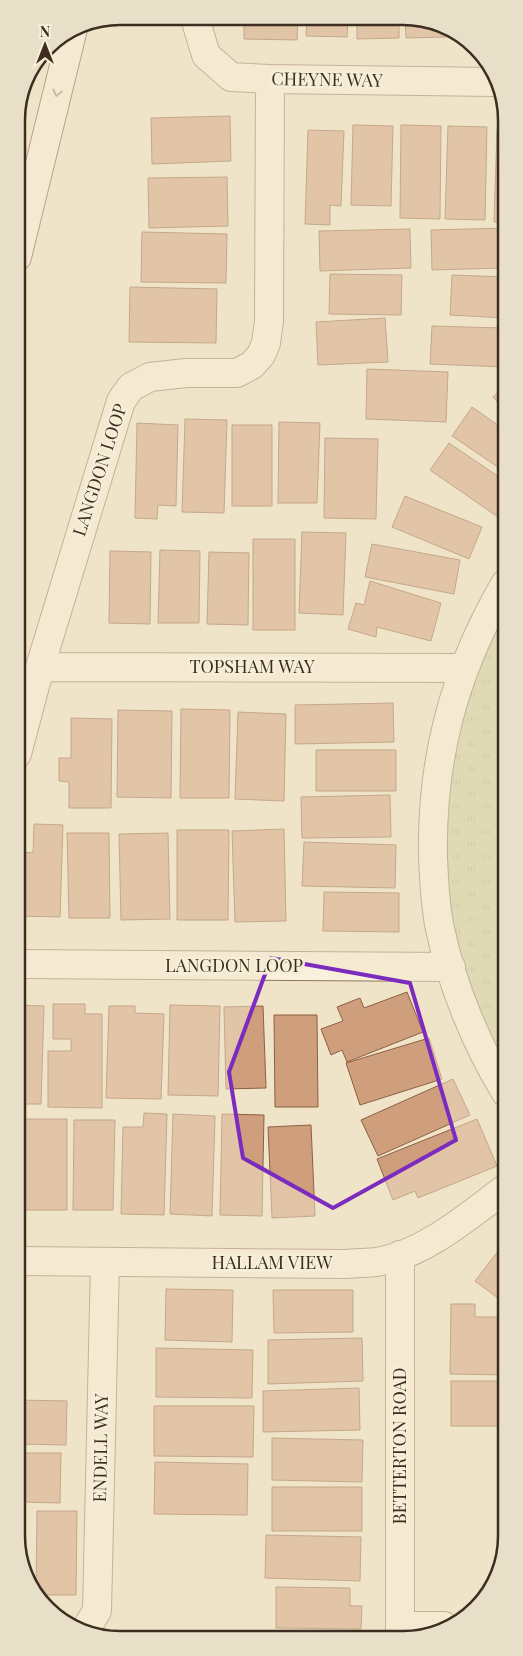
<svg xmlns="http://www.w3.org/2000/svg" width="523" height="1656" viewBox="0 0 523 1656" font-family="'Playfair Display',serif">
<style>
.park{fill:url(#park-tufts)}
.building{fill:#cf9f7d;stroke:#8d5f41}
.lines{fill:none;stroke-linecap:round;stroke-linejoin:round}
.street-casing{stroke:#8d765c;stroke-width:30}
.secondary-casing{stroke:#6f573f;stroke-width:30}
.street{stroke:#faf1dc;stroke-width:28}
.secondary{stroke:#faf1dc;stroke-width:28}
.oneway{stroke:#9c907e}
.marked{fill:none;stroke:#7b2cbf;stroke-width:4;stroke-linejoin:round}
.labels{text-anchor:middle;stroke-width:5;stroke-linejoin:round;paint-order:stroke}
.street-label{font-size:18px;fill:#3d2e20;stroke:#f7eed8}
.rim{fill:none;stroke:#3d2e20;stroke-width:2.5}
</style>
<defs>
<pattern id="park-tufts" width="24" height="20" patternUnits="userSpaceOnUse" patternTransform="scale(1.25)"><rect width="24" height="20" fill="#c9cf9b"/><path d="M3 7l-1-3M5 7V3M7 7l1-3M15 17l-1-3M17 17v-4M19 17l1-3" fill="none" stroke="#aeb285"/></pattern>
</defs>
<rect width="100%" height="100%" fill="#f0e4c8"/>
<path class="park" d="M505 584 506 1093 467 1017 433 817 496 599Z"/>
<path class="building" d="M244 17H298L297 40 244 39Z
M307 18H348L347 37 306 36Z
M357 18H399V38L357 39Z
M405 18H424L446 30 447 37 406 38Z
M230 116 231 161 152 164 151 118Z
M353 125 393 126 391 206 351 205Z
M401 125 441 126 440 219 400 218Z
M448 126 487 127 485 220 445 219Z
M497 129H505V222H494Z
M308 130 344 131 341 206 330 205V225L305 224Z
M227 177 228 226 149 228 148 178Z
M505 228V268L432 270 431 230Z
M410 229 411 268 320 271 319 231Z
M142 232 227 234 226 283 141 282Z
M330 274 402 275 401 315 329 314Z
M452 275 505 277V318L450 315Z
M130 287 217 289 216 343 129 342Z
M385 318 388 362 318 365 316 322Z
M432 326 505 328V367L430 364Z
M367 369 448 372 446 422 366 419Z
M505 386V410L493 397Z
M472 407 505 430V472L452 436Z
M185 419 227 420 224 513 182 512Z
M279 422 320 423 317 503H278Z
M137 423 178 425 176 506 158 505 157 519 135 518Z
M232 425H272V506H232Z
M325 438 378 439 376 519 324 518Z
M449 443 505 481V507L498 517 430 470Z
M405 496 482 527 469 559 392 527Z
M302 532 346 533 343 615 299 613Z
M253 539H295V630H253Z
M372 544 460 560 454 594 365 577Z
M160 550 200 551 199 623H158Z
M110 551 151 552 150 624 109 623Z
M209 552 249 553 248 625 207 624Z
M370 581 441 603 431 641 377 627 376 637 348 629 356 603 364 605Z
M393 703 394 742 295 744V705Z
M181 709 230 710 229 798H180Z
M118 710 172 711 171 798 117 797Z
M238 712 286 714 284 801 235 799Z
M71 718 112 719 111 808H69V782L59 781V758H71Z
M316 750H396V791H316Z
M390 795 391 837 302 838 301 797Z
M34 824 63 825 60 917 17 916V874H20L21 852 33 853Z
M284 829 286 921 235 922 232 831Z
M177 830H229L228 920H177Z
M67 833H109L110 918H69Z
M168 833 170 919 121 920 119 834Z
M304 842 396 845 395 888 302 886Z
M324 892 399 893V932L323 931Z
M407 992 423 1032 347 1062 342 1050 331 1055 321 1029 343 1021 337 1007 360 998 364 1008Z
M53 1004H85V1014H102V1108L48 1107V1051H71V1039H53Z
M18 1005 44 1006 41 1104H22L23 1093H18Z
M170 1005 220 1006 218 1096 168 1095Z
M109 1006H135V1013L164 1014 161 1099 106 1098Z
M263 1006 266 1088 226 1089 224 1007Z
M274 1015H317L318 1107H275Z
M429 1038 442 1079 360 1105 346 1063Z
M453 1079 470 1115 378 1156 361 1120Z
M144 1113 167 1114 164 1215 121 1214 123 1127H143Z
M173 1114 215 1116 212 1216 170 1214Z
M222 1114 264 1115 262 1216 220 1215Z
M25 1119H67V1210H25Z
M477 1119 497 1166 418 1198 415 1191 393 1200 377 1159Z
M74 1120H115L113 1210H73Z
M311 1125 315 1216 272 1218 268 1127Z
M506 1241V1304L475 1281Z
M166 1289 233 1290 232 1342 165 1340Z
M273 1290H353V1332L274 1333Z
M451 1304H475V1317H501V1335H506V1375L450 1374Z
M362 1338 363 1381 268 1384V1340Z
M156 1348 253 1350 252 1398 156 1397Z
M451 1381H506V1426H451Z
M359 1388 360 1430 263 1432V1391Z
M18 1400 67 1401 66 1445 18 1444Z
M154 1406H254L253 1457 154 1456Z
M272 1438 363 1440 362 1482 272 1480Z
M18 1453H61L60 1503 18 1502Z
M155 1462 248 1464 247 1515 154 1514Z
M272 1487H362V1531H272Z
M37 1511H77L76 1595H39L36 1590Z
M266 1535 361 1537 360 1581 265 1578Z
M276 1587 350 1588V1606H362L361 1629 276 1628Z"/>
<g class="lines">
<defs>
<path id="street" d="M199 17 197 25 206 55 231 77 270 79 495 82
M505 584C455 670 431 757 433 857 434 881 435 906 440 929 452 985 476 1044 506 1093
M40 667 464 668
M17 754 40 667 121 401 131 387 150 377 186 373H237L252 365 261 355 266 343 269 321 270 79
M17 964 451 967
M18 1261 346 1264C356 1263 367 1263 377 1262 425 1254 468 1216 506 1188
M400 1626H444
M85 1630 97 1611 105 1262
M400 1638V1255"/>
<path id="secondary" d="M17 257 73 29"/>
</defs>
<use href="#street" class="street-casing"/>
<use href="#secondary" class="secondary-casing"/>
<use href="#street" class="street"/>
<use href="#secondary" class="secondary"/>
</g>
<defs><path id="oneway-chevron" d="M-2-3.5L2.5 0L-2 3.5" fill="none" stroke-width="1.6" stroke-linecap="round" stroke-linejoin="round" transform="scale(1.25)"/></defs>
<use class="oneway" href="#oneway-chevron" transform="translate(57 93) rotate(104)"/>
<path d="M0 0H523V1656H0ZM271 958 410 983 456 1140 333 1208 243 1158 229 1072Z" fill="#f0e4c8" fill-opacity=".55" fill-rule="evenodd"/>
<path class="marked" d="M271 958 410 983 456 1140 333 1208 243 1158 229 1072Z"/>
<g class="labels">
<g class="street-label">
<text transform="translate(327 80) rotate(1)" y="6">CHEYNE WAY</text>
<text transform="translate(100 470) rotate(-72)" y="6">LANGDON LOOP</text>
<text x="252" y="673">TOPSHAM WAY</text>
<text x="234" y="972">LANGDON LOOP</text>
<text x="272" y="1269">HALLAM VIEW</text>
<text transform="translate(400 1446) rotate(-90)" y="6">BETTERTON ROAD</text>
<text transform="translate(101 1448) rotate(-89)" y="6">ENDELL WAY</text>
</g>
</g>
<path d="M0 0H523V1656H0ZM120 25H403A95 95 0 0 1 498 120V1536A95 95 0 0 1 403 1631H120A95 95 0 0 1 25 1536V120A95 95 0 0 1 120 25Z" fill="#e8dfc9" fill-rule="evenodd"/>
<path class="rim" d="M120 25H403A95 95 0 0 1 498 120V1536A95 95 0 0 1 403 1631H120A95 95 0 0 1 25 1536V120A95 95 0 0 1 120 25Z"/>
<g transform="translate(45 45)" stroke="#f7eed8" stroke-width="4" paint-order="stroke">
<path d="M0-4L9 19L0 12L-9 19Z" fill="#3d2e20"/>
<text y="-8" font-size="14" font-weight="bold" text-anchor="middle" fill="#3d2e20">N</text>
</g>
</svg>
